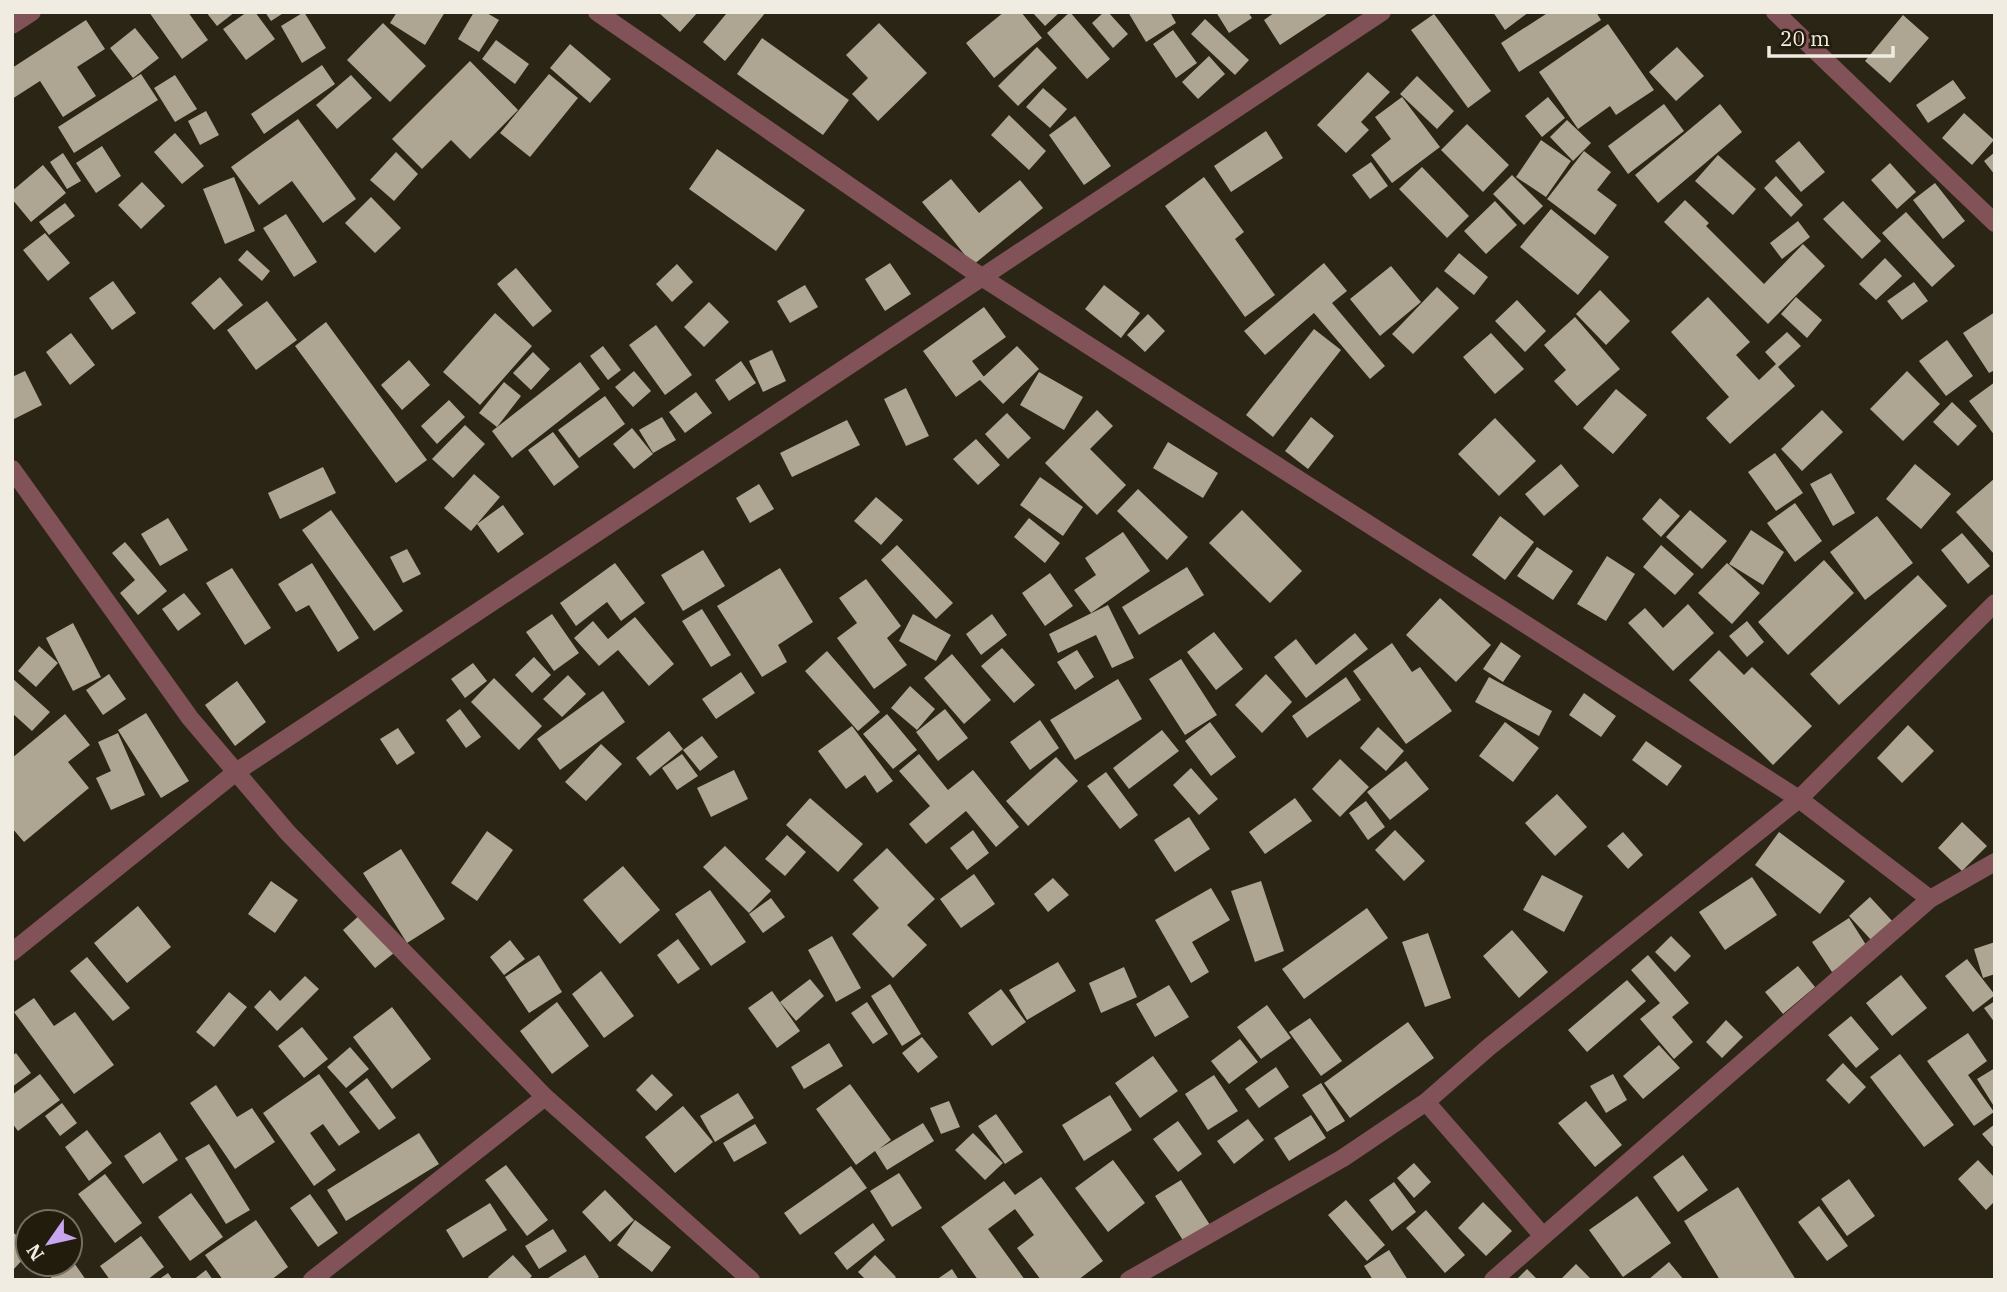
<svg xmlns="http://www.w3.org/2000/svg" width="2007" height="1292" viewBox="0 0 2007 1292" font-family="'IBM Plex Serif',serif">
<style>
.building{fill:#aea693}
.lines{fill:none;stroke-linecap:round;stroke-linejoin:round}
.minor{stroke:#815358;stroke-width:18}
.tertiary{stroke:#815358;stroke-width:18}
</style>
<rect width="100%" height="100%" fill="#2b2515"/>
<path class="building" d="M149 12H188L208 40 182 59Z
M206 12H235L217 26Z
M247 12H255L275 39 246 60 223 29Z
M265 12H285L271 21Z
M304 12 326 48 302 63 281 26Z
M397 12H445L425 45 390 23Z
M474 12H485L499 20 479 52 458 39Z
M658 12H698L680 32Z
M725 12H766L725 61 703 42 726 14Z
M1004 12H1021L1042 38 994 78 966 43Z
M1032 12H1060L1045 26Z
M1070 12 1110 59 1087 79 1047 33Z
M1104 12H1108L1128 34 1113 48 1092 23Z
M1128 12H1170L1176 23 1146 42Z
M1216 12H1248L1252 18 1229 33Z
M1275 12H1330L1280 45 1264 20Z
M1493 12H1529L1505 30Z
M1549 12H1596L1601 20 1519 72 1501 43Z
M1434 14 1491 91 1468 108 1411 30Z
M1903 15 1929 38 1890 83 1865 61Z
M1205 19 1249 60 1235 75 1191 34Z
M86 20 105 49 77 67 96 96 63 117 40 81 12 99V68Z
M383 23 426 66 390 102 347 60Z
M879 23 927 73 878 121 852 94 868 78 846 55Z
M1608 24 1654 90 1616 115 1610 106 1578 129 1539 72Z
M135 28 159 58 133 78 110 48Z
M1173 30 1197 63 1176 78 1153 44Z
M762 38 849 100 823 135 737 74Z
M496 40 529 64 515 84 482 59Z
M570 44 611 79 590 103 550 68Z
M1037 47 1057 68 1018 106 998 86Z
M1677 47 1704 76 1676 101 1649 72Z
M1209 56 1225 74 1198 99 1182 82Z
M470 61 518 110 470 159 451 140 422 169 392 139Z
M322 65 335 84 264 134 251 114Z
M1368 72 1390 92 1361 122 1369 130 1346 153 1317 125Z
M141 74 158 100 74 153 58 127Z
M549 74 578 98 530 157 500 133Z
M175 75 197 109 175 122 154 88Z
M351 75 372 98 337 129 316 105Z
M1417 76 1454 111 1437 129 1400 94Z
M1953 80 1966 98 1928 123 1916 105Z
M1043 88 1067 109 1050 128 1026 107Z
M1402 97 1440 147 1392 183 1371 155 1391 139 1375 117Z
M1548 97 1565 118 1542 137 1525 116Z
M1664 104 1684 131 1628 174 1608 146Z
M1720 104 1742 132 1658 203 1635 175Z
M206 111 219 135 200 145 188 121Z
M1964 113 1994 140 1972 165 1942 138Z
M1009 115 1046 151 1029 170 991 135Z
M1075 116 1111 166 1084 185 1049 135Z
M298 119 356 199 323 223 292 181 259 205 231 167Z
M1567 120 1591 143 1573 161 1550 137Z
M1467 124 1509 165 1483 192 1441 150Z
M1266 131 1283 158 1231 192 1214 166Z
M175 133 204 166 182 184 154 152Z
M1541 140 1571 161 1546 197 1516 177Z
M1799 141 1825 172 1801 192 1775 161Z
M102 146 121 176 96 193 76 163Z
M717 149 805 210 776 251 689 189Z
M1584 151 1611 172 1597 190 1617 205 1595 235 1547 199Z
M396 152 418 174 394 201 370 180Z
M1995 152V175L1984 161Z
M63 153 81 181 67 189 50 162Z
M1718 155 1756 189 1733 215 1695 181Z
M1371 162 1388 186 1370 199 1352 175Z
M1890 163 1916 192 1897 209 1871 180Z
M43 165 66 193 31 222 12 199V191Z
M1422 167 1469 216 1447 238 1399 189Z
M1512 175 1543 206 1524 225 1493 194Z
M1776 176 1803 205 1791 217 1764 188Z
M234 177 255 231 225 244 203 189Z
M1204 177 1244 232 1235 239 1275 295 1245 317 1165 206Z
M951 179 979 213 1020 180 1043 208 973 265 922 202Z
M142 182 165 206 141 229 118 205Z
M1935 183 1965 221 1943 239 1913 200Z
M371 197 401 228 375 253 345 223Z
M1685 200 1709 223 1706 226 1764 284 1803 244 1825 266 1768 324 1664 222Z
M1495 201 1517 225 1486 254 1464 231Z
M1843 201 1881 241 1862 259 1823 219Z
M65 203 75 216 49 235 39 222Z
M1551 209 1609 257 1578 295 1520 247Z
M1906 212 1955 266 1932 287 1882 233Z
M286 214 317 262 294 277 263 228Z
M1798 221 1810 237 1782 259 1770 243Z
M45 233 70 263 48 281 23 250Z
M247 250 270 271 262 281 238 260Z
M1459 253 1488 277 1474 295 1444 271Z
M1885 258 1902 276 1876 300 1859 284Z
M890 263 911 294 885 311 865 279Z
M1324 263 1347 291 1332 303 1385 366 1370 379 1314 313 1265 355 1244 331Z
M677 264 693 282 672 302 656 284Z
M1391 266 1421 302 1380 336 1350 299Z
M516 268 552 311 533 327 497 284Z
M220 277 243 305 214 330 191 303Z
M113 281 136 313 112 330 89 298Z
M1914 282 1928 301 1902 320 1887 301Z
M805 285 818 307 790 323 777 301Z
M1104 285 1140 313 1121 338 1085 309Z
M1437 287 1459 308 1413 354 1392 334Z
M1600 290 1630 321 1606 345 1576 314Z
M1708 297 1750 342 1736 355 1759 380 1776 364 1765 352 1787 332 1801 346 1778 367 1795 386 1730 444 1706 418 1729 397 1671 332Z
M1796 297 1822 320 1807 338 1781 314Z
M1517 300 1546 331 1525 352 1495 321Z
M267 301 297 340 256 370 227 330Z
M709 302 729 322 704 347 684 327Z
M984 307 1006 337 972 361 984 377 956 397 923 351Z
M1995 312V370L1989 373 1963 333Z
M495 313 532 346 480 405 443 372Z
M1148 314 1165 331 1145 352 1127 335Z
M1575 317 1620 369 1577 406 1554 381 1566 370 1544 345Z
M326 322 427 460 396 483 295 346Z
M656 325 692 375 665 395 629 345Z
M1314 329 1341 350 1273 437 1246 415Z
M71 333 95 365 70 385 46 352Z
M1491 333 1524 369 1495 394 1463 357Z
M1947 340 1973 376 1946 396 1919 361Z
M603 346 621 370 608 380 590 356Z
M1017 346 1039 369 1003 404 980 380Z
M772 350 786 381 763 392 749 361Z
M533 352 550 369 531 390 513 373Z
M409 360 430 385 402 410 381 385Z
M741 361 756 383 729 401 715 380Z
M580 362 600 389 512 458 492 431Z
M25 371 42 405 12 420V377Z
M634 371 651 391 633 407 615 387Z
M1907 371 1940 404 1903 441 1870 409Z
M1039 372 1083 397 1064 430 1020 405Z
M504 382 521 396 497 427 479 413Z
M1995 382V436L1969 401Z
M906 388 929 436 906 446 884 399Z
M1616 389 1647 415 1613 454 1583 428Z
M696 392 712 413 685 433 669 412Z
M605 396 625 424 579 458 558 430Z
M449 400 465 417 437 444 421 426Z
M1952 402 1977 426 1958 446 1933 422Z
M1097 410 1113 426 1090 449 1126 485 1097 515 1045 463Z
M1822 410 1843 432 1802 471 1781 449Z
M1007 413 1031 438 1008 459 985 434Z
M662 417 676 440 653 453 639 430Z
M1311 417 1334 436 1308 469 1285 451Z
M1495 418 1536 461 1499 496 1458 454Z
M847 420 860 445 792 477 780 453Z
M465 425 485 444 453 478 432 459Z
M632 428 653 454 634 469 613 444Z
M553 432 579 467 554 486 528 450Z
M976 439 1000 465 978 485 953 459Z
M1168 442 1218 473 1203 498 1153 468Z
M1775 453 1803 493 1776 511 1748 472Z
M1561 464 1579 486 1544 516 1525 494Z
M1915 464 1951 494 1921 529 1886 499Z
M323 467 336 493 280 519 268 493Z
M1831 473 1855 513 1833 526 1810 484Z
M474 474 500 497 471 531 444 508Z
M1040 477 1083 507 1063 536 1020 505Z
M1995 478V555L1956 512Z
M759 484 774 509 750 523 736 498Z
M1138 489 1188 537 1167 560 1117 511Z
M876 497 903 520 881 545 854 521Z
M1660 498 1680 516 1661 537 1642 519Z
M1795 503 1822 541 1795 562 1767 523Z
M503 505 524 534 498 553 477 524Z
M331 510 403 611 374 631 302 530Z
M1242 510 1302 571 1270 603 1209 543Z
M1690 510 1727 541 1702 569 1666 537Z
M1500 516 1534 542 1505 580 1472 555Z
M1877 516 1913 563 1865 600 1830 552Z
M168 518 188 550 160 566 141 534Z
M1029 518 1060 543 1045 563 1014 537Z
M1751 530 1784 552 1763 585 1729 564Z
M1123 532 1150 571 1091 613 1074 590 1096 575 1085 558Z
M1962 533 1990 566 1968 584 1941 550Z
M125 542 167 591 138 615 120 593 135 580 112 553Z
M897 545 953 603 936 619 881 560Z
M1661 545 1694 574 1675 595 1643 567Z
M1537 547 1573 571 1553 600 1517 576Z
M407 549 421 574 403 583 390 557Z
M703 550 725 586 683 611 661 575Z
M1607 556 1635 574 1606 621 1577 604Z
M1824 560 1854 593 1788 655 1758 622Z
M312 563 359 638 338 652 309 605 296 612 278 584Z
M615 563 645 603 621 621 607 602 576 626 560 603Z
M1727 563 1760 593 1732 624 1698 593Z
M1187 567 1204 595 1139 635 1122 607Z
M232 568 271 628 245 645 206 583Z
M780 568 813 622 778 645 787 662 762 677 717 606Z
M1050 573 1073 606 1045 626 1022 593Z
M1918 575 1947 606 1839 705 1810 674Z
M866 579 901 626 887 638 907 665 874 689 837 638 857 623 839 598Z
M184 593 201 614 178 631 162 609Z
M1440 598 1491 645 1456 682 1406 635Z
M1688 604 1714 633 1673 671 1628 623 1645 608 1663 628Z
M1108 605 1134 658 1112 668 1096 635 1058 653 1049 634Z
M702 609 731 655 711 667 682 621Z
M552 614 579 653 554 671 526 632Z
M913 614 951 635 936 661 899 641Z
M992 614 1007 635 981 655 966 634Z
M635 617 674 664 649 686 618 650 599 666 574 638 593 621 608 639Z
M1747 621 1764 642 1747 657 1729 636Z
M73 623 101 677 73 691 46 638Z
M1214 632 1243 669 1216 690 1187 652Z
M1355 633 1368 649 1306 698 1274 657 1296 639 1316 665Z
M1501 642 1521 656 1503 682 1483 669Z
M1392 643 1412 672 1420 667 1452 711 1406 744 1353 671Z
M39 646 58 663 36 687 18 671Z
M1002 648 1035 685 1014 703 981 666Z
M1077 650 1094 677 1075 690 1057 662Z
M1719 650 1744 675 1752 667 1812 726 1773 765 1689 680Z
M827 651 880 712 858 731 805 671Z
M952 654 991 700 964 724 924 678Z
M534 657 551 675 532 693 515 675Z
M1181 659 1217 715 1185 735 1149 679Z
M473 663 487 681 465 698 451 679Z
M741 672 755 693 716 719 702 699Z
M109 674 126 699 103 715 86 690Z
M1266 674 1292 702 1262 733 1235 705Z
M568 675 586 694 562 717 543 699Z
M1346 677 1361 700 1307 738 1292 716Z
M1489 677 1552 711 1539 736 1475 702Z
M12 678 50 712 32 731 12 713Z
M494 678 542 726 519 750 471 702Z
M1118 679 1142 719 1075 760 1050 720Z
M237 681 266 722 235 746 205 705Z
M910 686 935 709 917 730 891 708Z
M603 691 625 722 560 770 537 739Z
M1584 693 1616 716 1601 737 1569 715Z
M460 709 481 737 466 748 446 720Z
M945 709 968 738 938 761 916 732Z
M146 713 189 781 161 798 118 730Z
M65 714 90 745 68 762 89 788 24 842 12 828V758Z
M887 714 917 750 893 769 863 734Z
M1040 720 1059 748 1030 770 1010 742Z
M1210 722 1236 757 1211 776 1185 741Z
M1505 722 1539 748 1513 782 1479 756Z
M1908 725 1934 751 1902 783 1877 758Z
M852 726 893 781 877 793 865 775 846 789 818 751Z
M1378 727 1404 751 1386 771 1360 748Z
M398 728 415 753 397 765 380 739Z
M1162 730 1179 751 1129 789 1113 768Z
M669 731 683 749 650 776 636 758Z
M118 733 145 795 111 810 96 778 111 771 98 742Z
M702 736 718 757 700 771 683 750Z
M1646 741 1682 766 1667 786 1632 760Z
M601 744 622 764 586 801 565 782Z
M682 754 698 776 677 790 662 768Z
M919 754 948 790 973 770 1019 827 996 847 966 811 926 844 909 824 930 806 899 771Z
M1056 757 1078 781 1028 826 1006 801Z
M1340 759 1369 787 1340 817 1312 789Z
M1406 761 1429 789 1390 820 1367 792Z
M1191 768 1218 799 1199 815 1173 785Z
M734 770 748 799 711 817 697 788Z
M1106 772 1138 815 1120 829 1087 786Z
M1557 794 1587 827 1555 856 1525 823Z
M810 798 863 844 838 872 786 825Z
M1295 798 1312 821 1265 854 1249 832Z
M1366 801 1385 827 1368 840 1349 813Z
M1189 817 1210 849 1175 872 1154 840Z
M1962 822 1987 846 1962 871 1938 848Z
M973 830 989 853 967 870 950 848Z
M1395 830 1425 861 1404 881 1375 850Z
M487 831 513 850 477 901 451 883Z
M1623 832 1643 855 1628 869 1607 846Z
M1779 832 1845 881 1820 914 1755 865Z
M787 835 806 852 785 876 765 859Z
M725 846 771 891 749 913 703 867Z
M887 848 935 899 907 925 927 945 893 978 852 934 879 908 853 880Z
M401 849 445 919 407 943 363 873Z
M623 866 660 910 620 944 583 900Z
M974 874 995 904 961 928 940 899Z
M1542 875 1583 896 1564 932 1523 910Z
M1752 877 1777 915 1725 950 1699 912Z
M1053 878 1069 895 1048 912 1034 894Z
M271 881 298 900 275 933 248 914Z
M1261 881 1284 951 1255 962 1231 891Z
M1211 888 1230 920 1192 942 1209 972 1191 983 1155 920Z
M710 890 746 942 711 966 675 914Z
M1870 897 1894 923 1873 942 1849 916Z
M771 898 785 917 763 933 749 914Z
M138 906 171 947 127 983 94 943Z
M1367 908 1388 938 1304 999 1282 969Z
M361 914 394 953 375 968 343 930Z
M1849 918 1868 948 1832 972 1812 942Z
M1512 930 1548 972 1519 998 1483 956Z
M1428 933 1451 998 1425 1007 1402 942Z
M832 936 861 988 836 1002 808 950Z
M1671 936 1691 956 1675 972 1655 952Z
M678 939 700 969 678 984 657 955Z
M510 940 525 959 504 975 490 957Z
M1995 942V974L1983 978 1974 949Z
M539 955 562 992 529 1013 505 977Z
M1648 955 1689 1003 1672 1017 1693 1042 1674 1059 1640 1019 1660 1003 1631 970Z
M87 957 130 1008 113 1021 70 971Z
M1967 959 1995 995 1973 1012 1945 976Z
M1058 962 1076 991 1027 1020 1009 990Z
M1798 966 1815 987 1783 1014 1765 992Z
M1124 967 1137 997 1101 1013 1089 983Z
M601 971 634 1016 604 1038 572 994Z
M1901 975 1927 1008 1892 1036 1866 1003Z
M305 976 319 989 277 1031 254 1007 270 990 280 1001Z
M810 979 824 996 796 1021 780 1002Z
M1627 980 1646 1001 1587 1052 1568 1030Z
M890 984 921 1034 902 1046 871 996Z
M1169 985 1189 1017 1155 1037 1136 1004Z
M1001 989 1026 1022 992 1046 968 1013Z
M772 991 800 1031 777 1048 748 1008Z
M229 992 247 1007 214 1047 196 1032Z
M34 998 54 1026 75 1012 114 1065 74 1094 14 1012Z
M1995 1001V1023L1984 1008Z
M557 1002 589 1046 552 1074 520 1031Z
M867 1002 888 1034 873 1044 851 1013Z
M1267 1005 1291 1038 1261 1059 1237 1027Z
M392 1007 431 1059 392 1089 353 1037Z
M1851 1016 1879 1049 1856 1068 1828 1035Z
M1310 1018 1342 1061 1321 1076 1289 1032Z
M1726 1020 1743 1037 1722 1058 1706 1042Z
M1408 1022 1434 1058 1350 1118 1324 1083Z
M302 1027 328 1059 304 1078 278 1046Z
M1968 1033 1987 1061 1968 1075 1994 1112 1974 1126 1927 1061Z
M922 1037 938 1057 918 1073 902 1053Z
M1240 1039 1258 1062 1229 1084 1211 1061Z
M829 1043 843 1066 804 1089 791 1067Z
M1659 1045 1680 1068 1643 1099 1623 1076Z
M350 1047 369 1069 346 1088 327 1067Z
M16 1053 31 1073 12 1087V1056Z
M1900 1054 1954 1125 1924 1147 1870 1077Z
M1153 1056 1178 1091 1140 1118 1115 1083Z
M1843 1063 1866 1087 1849 1104 1826 1080Z
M1276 1067 1289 1087 1259 1108 1245 1089Z
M1995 1068V1108L1977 1079Z
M40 1074 60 1100 18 1131 12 1123V1095Z
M319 1074 360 1132 339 1146 323 1124 310 1133 336 1170 314 1186 263 1113Z
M652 1074 673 1095 656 1111 636 1090Z
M1613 1074 1627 1100 1606 1113 1590 1086Z
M1214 1075 1238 1111 1208 1130 1185 1094Z
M367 1078 396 1118 379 1130 349 1092Z
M1321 1083 1345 1121 1327 1132 1302 1095Z
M850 1084 891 1140 879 1149 923 1123 934 1141 887 1170 875 1151 856 1165 816 1109Z
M216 1085 237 1117 252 1108 275 1142 235 1169 190 1103Z
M738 1093 754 1118 715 1142 700 1116Z
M1110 1095 1132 1130 1084 1161 1062 1125Z
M949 1101 960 1127 941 1134 930 1108Z
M1586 1101 1622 1145 1595 1167 1558 1123Z
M62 1103 77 1123 60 1136 45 1116Z
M683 1106 713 1142 675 1173 645 1137Z
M996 1114 1023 1152 1005 1164 978 1126Z
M1311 1115 1326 1138 1289 1161 1274 1138Z
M1248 1119 1264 1140 1234 1164 1217 1141Z
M1178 1121 1202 1154 1178 1172 1153 1139Z
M755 1124 767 1143 734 1162 723 1143Z
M1995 1124V1149L1982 1134Z
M87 1130 112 1163 89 1181 65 1147Z
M160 1132 178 1160 143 1184 124 1156Z
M419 1133 439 1164 346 1221 327 1190Z
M973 1133 1003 1163 985 1180 955 1150Z
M209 1144 250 1210 226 1224 185 1158Z
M1683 1155 1708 1190 1678 1212 1653 1177Z
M1113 1160 1145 1203 1108 1232 1075 1188Z
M1978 1160 1995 1178V1201L1986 1210 1958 1179Z
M1414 1163 1431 1182 1414 1198 1397 1178Z
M506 1165 548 1220 527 1236 485 1180Z
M851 1166 867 1188 800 1235 784 1213Z
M899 1173 922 1208 892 1227 870 1191Z
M105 1174 142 1223 115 1243 78 1194Z
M1041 1177 1103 1261 1078 1280H1041L1017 1248 1034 1235 1015 1209 988 1229 1025 1280H978L941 1227 1004 1181 1015 1195Z
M1849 1179 1875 1216 1847 1236 1821 1199Z
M1181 1180 1210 1225 1184 1242 1155 1196Z
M1394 1182 1416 1212 1392 1231 1369 1200Z
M1738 1187 1796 1280H1720L1684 1221Z
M605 1190 634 1220 610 1242 582 1212Z
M191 1193 223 1237 190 1261 158 1217Z
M310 1194 338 1233 318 1247 290 1208Z
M1637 1196 1671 1243 1623 1277 1589 1230Z
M1346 1200 1385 1245 1367 1261 1328 1215Z
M1483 1202 1512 1231 1486 1256 1458 1228Z
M490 1203 507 1230 463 1258 446 1230Z
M1819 1206 1848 1246 1827 1261 1798 1222Z
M1426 1210 1465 1255 1445 1273 1406 1228Z
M256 1220 288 1267 271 1280H223L205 1255Z
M635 1220 671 1247 652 1272 617 1245Z
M873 1223 885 1240 847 1270 834 1253Z
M553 1229 567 1251 539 1269 525 1246Z
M12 1231 28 1247V1254L12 1271Z
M141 1236 164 1267 147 1280H110L100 1266Z
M1389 1250 1408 1280H1373L1364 1266Z
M513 1255 532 1276 528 1280H490L488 1277Z
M585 1255 599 1277 595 1280H545Z
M875 1255 896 1277 893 1280H866L858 1272Z
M70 1257 86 1280H53L42 1264H70Z
M1669 1262 1684 1280H1648Z
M1576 1264 1592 1280H1560Z
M952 1269 959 1280H936Z
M1527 1269 1538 1280H1516Z
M206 1270 213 1280H193Z
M168 1273 173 1280H158Z"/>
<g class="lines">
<path class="minor" d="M597 12 983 278 1799 799 1930 899
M1775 12 1995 223
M12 952 236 772 1382 12
M1426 1102 1543 1236
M312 1280 545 1097
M1129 1280 1343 1158 1426 1102 1489 1047 1799 799 1995 603
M1493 1280 1930 899 1995 862"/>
<path class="tertiary" d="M12 25 32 12
M12 469 190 718 288 833 545 1097 751 1280"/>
</g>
<rect width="2007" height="1292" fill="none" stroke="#f0ece2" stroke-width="28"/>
<g transform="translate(49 1243) rotate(236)"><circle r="33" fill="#211c0c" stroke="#746f62" stroke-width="2"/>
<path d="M0-5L12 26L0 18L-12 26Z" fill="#c7a6ef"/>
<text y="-10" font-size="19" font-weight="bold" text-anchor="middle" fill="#f0ece2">N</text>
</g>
<path d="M1769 46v10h124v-10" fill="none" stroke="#f0ece2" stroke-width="3.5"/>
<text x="1780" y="46" font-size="21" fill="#f0ece2" stroke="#211c0c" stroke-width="5" paint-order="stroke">20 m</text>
</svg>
